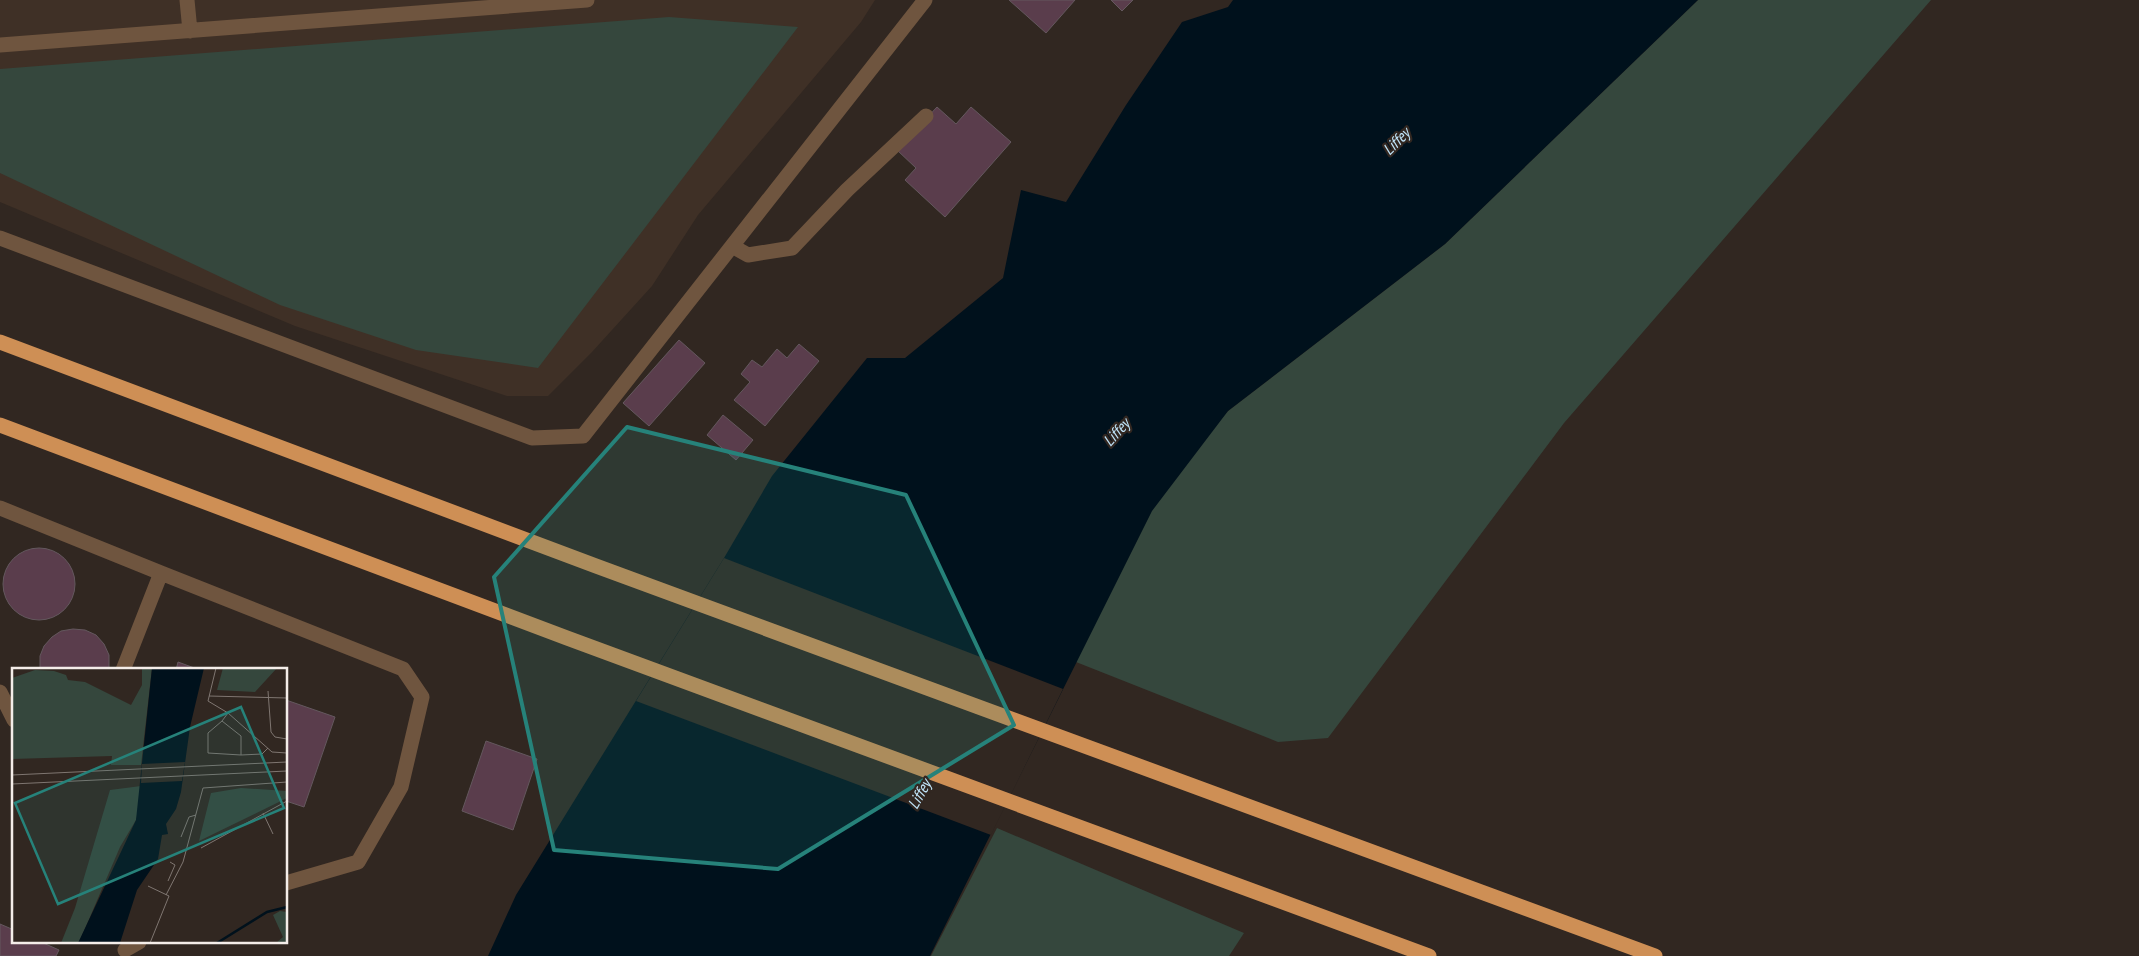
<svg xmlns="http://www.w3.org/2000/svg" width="2139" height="956" viewBox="0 0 2139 956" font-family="'PT Sans Narrow',sans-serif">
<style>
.built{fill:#3f3026}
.green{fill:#35473d}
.water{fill:#00111c}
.pier{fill:#312721}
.building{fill:#5a3d4c;stroke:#64585e}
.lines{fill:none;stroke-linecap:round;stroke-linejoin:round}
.minor{stroke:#6f553f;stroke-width:15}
.highway{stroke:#ce8f55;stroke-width:15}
.marked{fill:#26827a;fill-opacity:0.2;stroke:#26827a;stroke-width:4;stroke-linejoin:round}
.labels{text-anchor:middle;stroke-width:4.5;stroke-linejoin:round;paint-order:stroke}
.water-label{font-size:16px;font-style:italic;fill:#c0e4f8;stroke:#312721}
.inset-river{fill:none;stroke:#00111c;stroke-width:2.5}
.inset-road{fill:none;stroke:#7f7671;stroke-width:1}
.view{fill:#26827a;fill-opacity:0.15;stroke:#26827a;stroke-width:2.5}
.inset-edge{fill:none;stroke:#f4ede9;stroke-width:2.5}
</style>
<rect width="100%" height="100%" fill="#312721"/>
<path class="built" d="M0 0H875L861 22 698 215 652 286 592 352 548 396H507L295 326 0 202Z"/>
<path class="green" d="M1698 0H1931L1564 423 1328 738 1278 742 1076 662 1128 525 1228 411 1445 244Z
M669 17 798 27 538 368 416 350 280 305 0 173V69Z
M997 828 1244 933 1229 956H931Z"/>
<path class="water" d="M1233 0H1698L1445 244 1228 411 1152 511 930 956H488L516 895 724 558 772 476 867 358H905L1003 278 1021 190 1066 202 1126 105 1182 22 1228 7Z"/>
<path class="pier" d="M724 558 1063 689 991 835 636 701Z"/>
<path class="building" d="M1009 0H1075L1046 33Z
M1111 0H1133L1122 11Z
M937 107 956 124 971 107 1011 142 945 217 905 180 916 168 897 150Z
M679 340 705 363 649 426 623 403Z
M799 344 819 361 765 426 734 400 750 382 741 374 752 360 762 367 777 349 787 358Z
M723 415 753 440 736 460 707 435Z
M3 584a36 36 0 1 1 72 0a36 36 0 1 1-72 0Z
M73 629 85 630 96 635 104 644 109 655V670H40V656L44 646 52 637 61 631Z
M178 662 200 670H176Z
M286 700 335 717 304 807 286 801Z
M486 741 537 759 513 830 462 811Z
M0 924 14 930V942H41L59 950 56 956H0Z"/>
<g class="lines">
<path class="minor" d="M187 0 190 31
M0 45 587 0
M0 238 532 438 583 436 925 0
M732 246 748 255 792 248 847 190 926 116
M0 508 161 573
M123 670 161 573 403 669 422 697 401 787 358 862 286 883
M0 692 14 720
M125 950 139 942"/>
<path class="highway" d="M0 342 596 566 1655 956
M0 425 567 638 1429 956"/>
</g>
<path class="marked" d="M627 427 906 495 1014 725 778 869 554 850 494 577Z"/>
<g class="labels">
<g class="water-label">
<text transform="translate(1396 141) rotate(-45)" y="6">Liffey</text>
<text transform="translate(1116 432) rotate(-48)" y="6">Liffey</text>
<text transform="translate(919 794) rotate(-61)" y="6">Liffey</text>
</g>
</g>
<g transform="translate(12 668)">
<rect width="275" height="275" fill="#312721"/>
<path d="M130 0H140L129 97H99L100 88 0 91V10L23 2 42 3 54 7 56 12 73 14 119 37 130 17ZM211 0H265L243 24 205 22ZM129 118V135L124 152 108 179 69 270 66 275H49L63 240 98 122ZM229 120 275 123V130L187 173 199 125ZM268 243 275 244V275H264L271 269 261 247Z" fill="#35473d"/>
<path d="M140 0H192L178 59 169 124 164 141 154 156 156 166 150 167 146 191 125 222 108 275H66L124 152Z" fill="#00111c"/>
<path d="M173 94 170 113 129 115 130 96Z" fill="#312721"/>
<path class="inset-river" d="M205 275 255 244 275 239"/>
<path class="inset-road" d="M204 0 196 33 216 45 260 84 275 85M256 23 259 64 263 69 275 71M197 28 275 30M210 53 196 65V85L229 87V68L210 53 216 45M229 87 250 86 256 80M0 107 275 94M0 116 275 103M251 145 261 166M169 169 177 149 184 147M189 180 275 133M156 213 163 197 158 194M136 218 157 228 138 275M154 227 171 194 191 120 275 114"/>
<path class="view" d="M229 39 272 140 46 236 3 135Z"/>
<rect width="275" height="275" class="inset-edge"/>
</g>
</svg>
